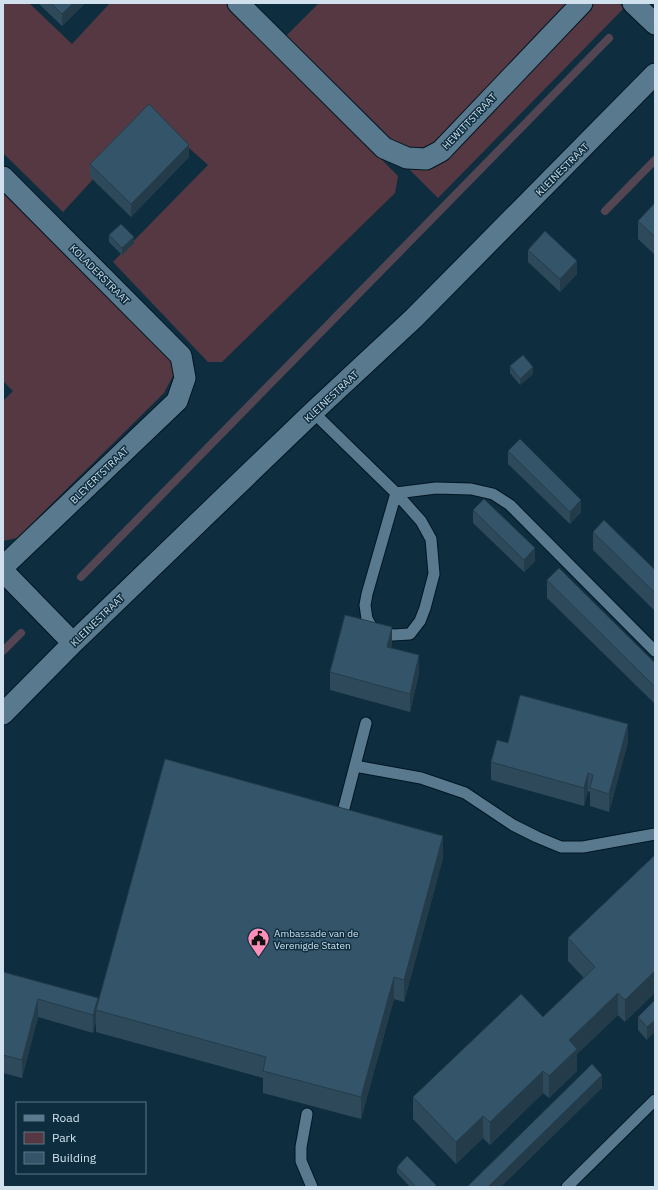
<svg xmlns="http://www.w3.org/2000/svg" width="658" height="1190" viewBox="0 0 658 1190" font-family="'IBM Plex Sans',sans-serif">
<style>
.green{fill:#563842}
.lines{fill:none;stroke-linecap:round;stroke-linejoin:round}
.stream{stroke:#534652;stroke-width:8}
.lane-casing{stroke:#011522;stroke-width:13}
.street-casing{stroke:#011522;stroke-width:23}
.lane{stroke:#597a8e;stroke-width:11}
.street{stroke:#597a8e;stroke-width:21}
.wall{fill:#2d495a}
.shaded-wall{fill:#243c4a}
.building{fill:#345569;stroke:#243c4a}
.labels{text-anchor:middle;stroke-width:3;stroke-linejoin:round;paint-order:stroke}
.street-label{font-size:10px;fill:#d0e1ed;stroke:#0e2e3f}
.poi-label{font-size:10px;fill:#d0e1ed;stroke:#0e2e3f;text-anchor:start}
</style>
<rect width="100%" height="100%" fill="#0e2e3f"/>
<path class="green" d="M3 3H29L72 44 110 3H225L398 176 395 193 222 362H208L113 262 208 165 152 115 63 212 3 153Z
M319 3H619L624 8 438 198 281 41Z
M3 184 163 338 176 370 164 393 17 538 3 541V401L13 391 3 381Z"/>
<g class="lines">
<path class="stream" d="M605 211 655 160
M81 577 609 38
M3 651 21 633"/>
<defs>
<path id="lane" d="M313 412 396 493 421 521 431 539 434 574 425 608 420 621 410 634 393 635 381 633 371 626 367 619 365 605 367 594 396 493
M396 493 436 488 471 489 493 494 510 505 655 651
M355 766 421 778 465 793 513 825 537 837 561 847H583L655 834
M344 808 366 723
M307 1114 301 1147V1161L312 1187
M567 1187 655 1100"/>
<path id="street" d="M238 3 384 148 407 158 426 159 441 151 582 3
M633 3 655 24
M3 177 181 356 185 378 177 401 3 567
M3 571 73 643
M3 714 73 643 313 412 414 318 655 74"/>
</defs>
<use href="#lane" class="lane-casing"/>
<use href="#street" class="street-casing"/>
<use href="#lane" class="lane"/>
<use href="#street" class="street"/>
</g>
<path class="wall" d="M38 3H85L62 26Z
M189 157 131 217 90 177V164Z
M655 203V255L638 239V221Z
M109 235 134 243 122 255 109 242Z
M528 250 577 274 560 292 528 262Z
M510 366 533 374 520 385 510 373Z
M508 451 581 512 570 524 508 464Z
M473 510 535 561 524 572 473 523Z
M593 532 655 570V611L593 550Z
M547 580 655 663V704L547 598Z
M392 645 391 648 419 673 410 712 330 690V672Z
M628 742 609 812 590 806V792L588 791 584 806 491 780V762L508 743Z
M655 855 625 1022 618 1015 577 1054V1071L549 1098 543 1093 490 1145 483 1138 456 1164 413 1119V1097L543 1017 584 978 568 961V938Z
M443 858 404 1002 394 999 361 1119 263 1093V1078L96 1032V1022L93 1033 38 1017 22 1078 3 1073V972L98 1004Z
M655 1000 647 1040 638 1030V1017Z
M397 1167 436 1187H410L397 1173Z"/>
<path class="shaded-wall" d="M73 3H85L62 26V14Z
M189 145V157L131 217V204Z
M134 237V243L122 255V248Z
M577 261V274L560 292V279Z
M533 367V374L520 385V379Z
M581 500V512L570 524V512Z
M535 548V561L524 572V560Z
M392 627V645L387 665V647Z
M419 655V673L410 712V694Z
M628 724V742L609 812V794Z
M588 773V791L584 806V788Z
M443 836V858L404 1002V980Z
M655 971V993L625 1022V1000Z
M394 977V999L361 1119V1097Z
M618 993V1015L577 1054V1071L549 1098V1076L569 1040Z
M98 998V1011L96 1010V1022L93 1033V1015Z
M38 999V1017L22 1078V1060Z
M655 1020V1032L647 1040V1027Z
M543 1071V1093L490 1145V1122Z
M602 1075V1088L501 1187H488Z
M483 1116V1138L456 1164V1142Z"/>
<path class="building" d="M51 3H73L62 14Z
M149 104 189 145 131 204 90 164Z
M655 203V237L638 221Z
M121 224 134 237 122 248 109 235Z
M545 231 577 261 560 279 528 250Z
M523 355 533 367 520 379 510 366Z
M520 439 581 500 570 512 508 451Z
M484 499 535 548 524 560 473 510Z
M604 520 655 570V593L593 532Z
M559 568 655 663V687L547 580Z
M345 615 392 627 387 647 419 655 410 694 330 672Z
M520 695 628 724 609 794 590 788 593 775 588 773 584 788 491 762 497 740 508 743Z
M165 759 443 836 404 980 394 977 361 1097 263 1071 266 1057 96 1010Z
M655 855V971L625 1000 618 993 569 1040 577 1049 549 1076 543 1071 490 1122 483 1116 456 1142 413 1097 521 994 543 1017 595 967 568 938Z
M3 972 98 998 93 1015 38 999 22 1060 3 1055Z
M655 1000V1020L647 1027 638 1017Z
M592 1064 602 1075 488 1187H467Z
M407 1156 436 1185 433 1187H416L397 1167Z"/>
<defs>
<symbol id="civic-pin" viewBox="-11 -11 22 30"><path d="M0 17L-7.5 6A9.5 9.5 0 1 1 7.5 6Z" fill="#ff8eb9" stroke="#0e2e3f"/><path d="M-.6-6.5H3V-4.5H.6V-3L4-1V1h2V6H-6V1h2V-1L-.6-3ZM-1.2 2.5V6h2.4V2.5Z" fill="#111"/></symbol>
</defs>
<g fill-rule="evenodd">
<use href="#civic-pin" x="246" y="926" width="25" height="34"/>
</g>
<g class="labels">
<g class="street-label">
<text transform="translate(469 121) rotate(-46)" y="4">HEWITTSTRAAT</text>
<text transform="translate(562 169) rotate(-45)" y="4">KLEINESTRAAT</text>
<text transform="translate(100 274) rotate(45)" y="4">KOLADERSTRAAT</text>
<text transform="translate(331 396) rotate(-43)" y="4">KLEINESTRAAT</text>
<text transform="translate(99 475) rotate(-44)" y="4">BLEYERTSTRAAT</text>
<text transform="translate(97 620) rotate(-44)" y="4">KLEINESTRAAT</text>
</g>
<g class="poi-label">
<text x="274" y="937">Ambassade van de<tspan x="274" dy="12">Verenigde Staten</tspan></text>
</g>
</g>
<rect width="658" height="1190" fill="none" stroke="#d0e1ed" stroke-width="8"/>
<rect x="16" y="1102" width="130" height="72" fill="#0e2e3f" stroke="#5c7685"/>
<rect x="24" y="1115" width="20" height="6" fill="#597a8e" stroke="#5c7685"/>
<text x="52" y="1122" font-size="12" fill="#d0e1ed">Road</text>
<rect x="24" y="1132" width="20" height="12" fill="#563842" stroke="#5c7685"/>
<text x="52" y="1142" font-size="12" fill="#d0e1ed">Park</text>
<rect x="24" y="1152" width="20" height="12" fill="#345569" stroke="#5c7685"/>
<text x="52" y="1162" font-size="12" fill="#d0e1ed">Building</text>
</svg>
